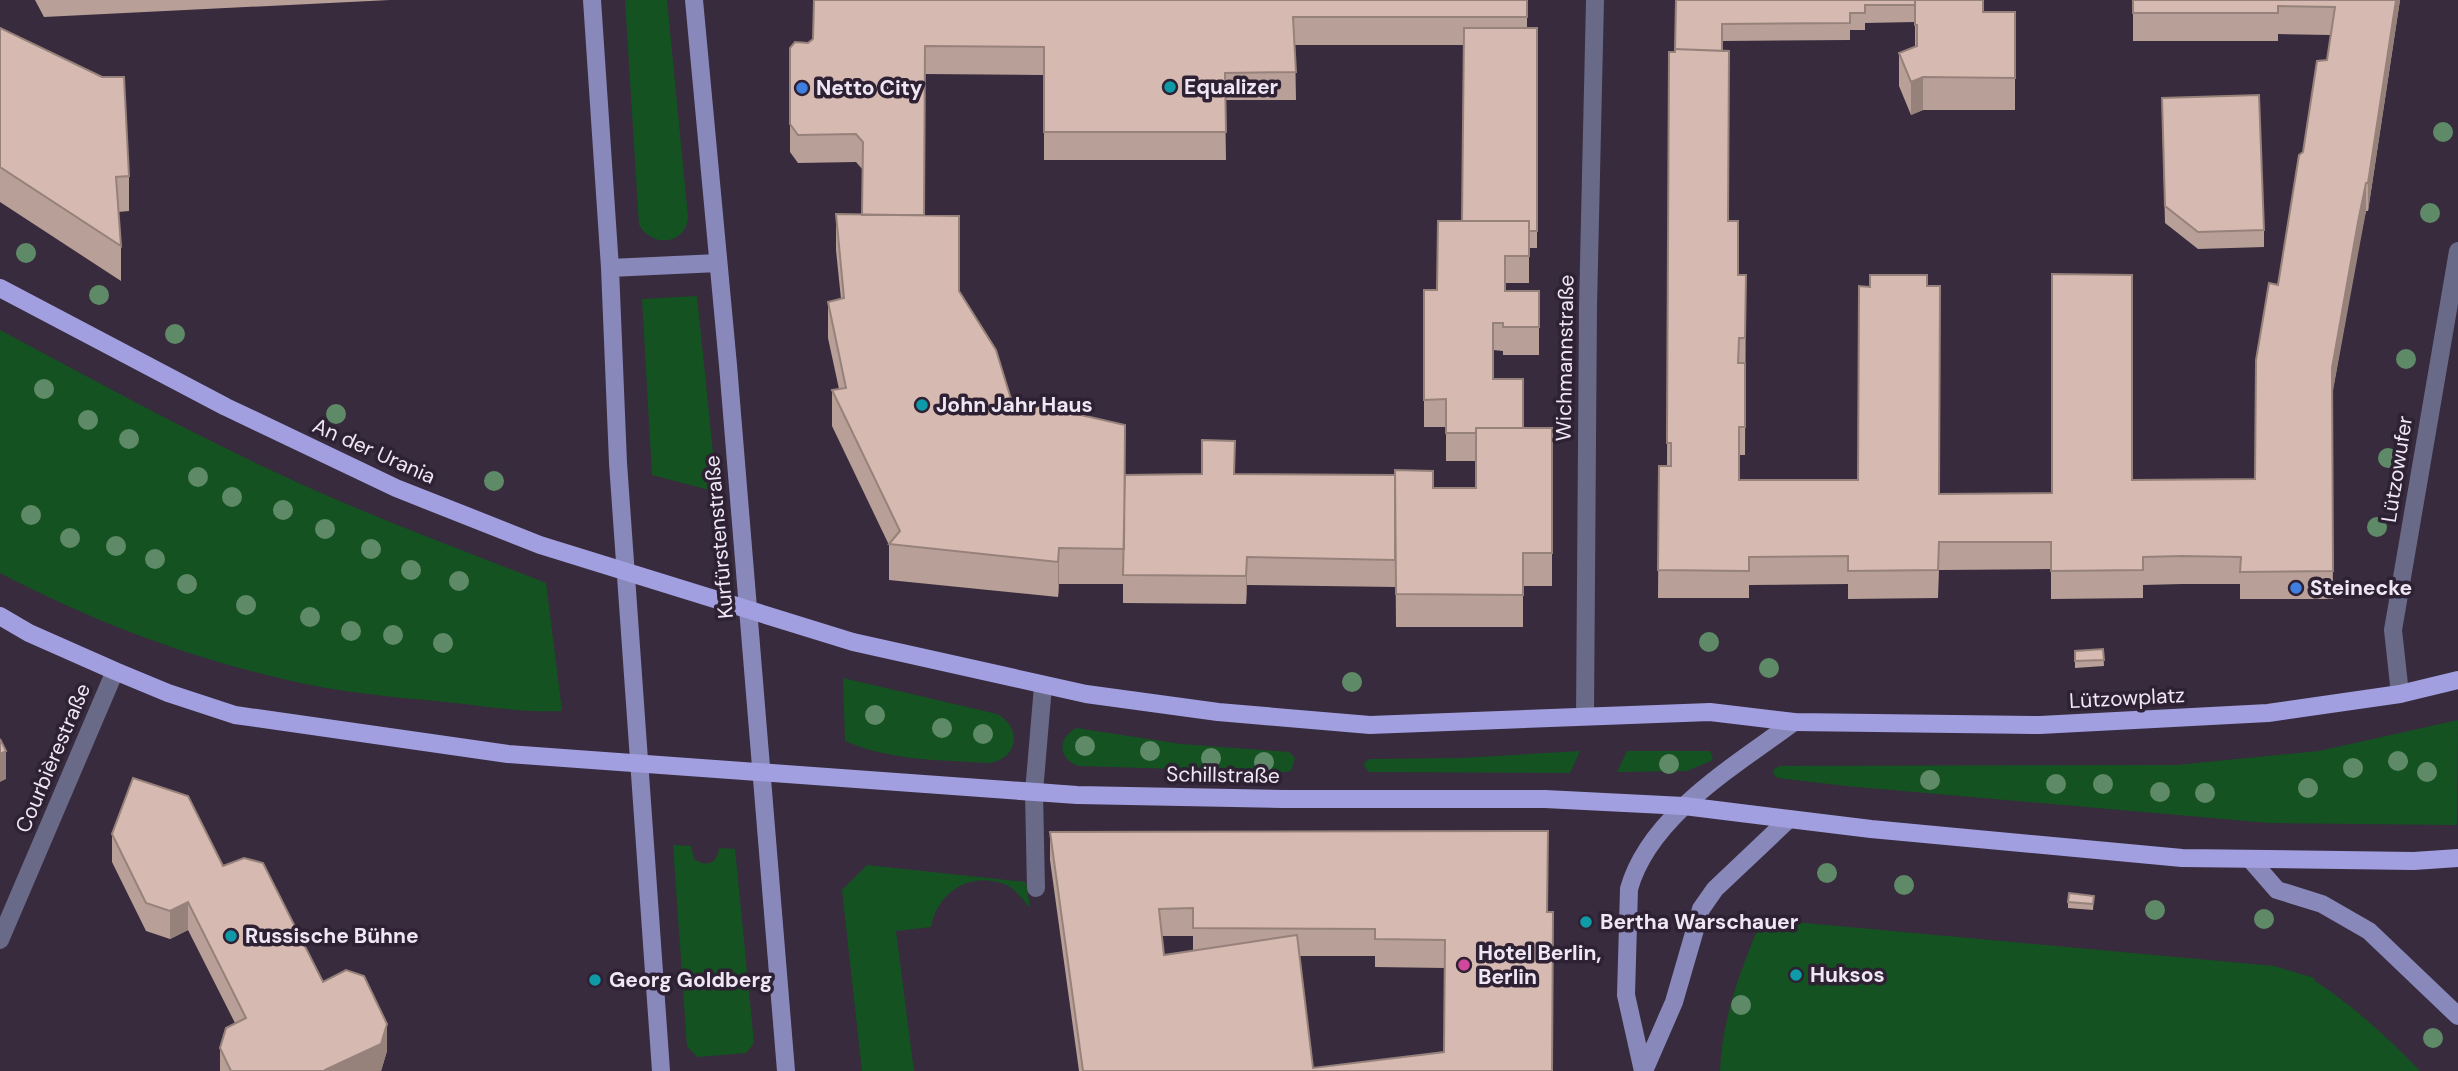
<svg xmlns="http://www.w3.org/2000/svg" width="2458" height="1071" viewBox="0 0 2458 1071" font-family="'DM Sans',sans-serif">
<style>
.green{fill:#145321}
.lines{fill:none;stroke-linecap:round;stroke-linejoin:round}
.lane{stroke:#696988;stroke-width:18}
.street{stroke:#696988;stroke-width:18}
.secondary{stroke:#8988ba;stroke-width:18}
.primary{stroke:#a19fe0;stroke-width:18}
.tree{fill:#5f8a67}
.wall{fill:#b89f97;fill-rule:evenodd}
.shaded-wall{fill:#96827b}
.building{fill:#d6b9b0;stroke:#96827b;stroke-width:2;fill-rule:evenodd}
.culture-dot{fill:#0f9aa8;stroke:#2d2133;stroke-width:2.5}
.shop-dot{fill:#3f7fe0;stroke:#2d2133;stroke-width:2.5}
.hotel-dot{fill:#d1479c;stroke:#2d2133;stroke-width:2.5}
.labels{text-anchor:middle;stroke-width:7;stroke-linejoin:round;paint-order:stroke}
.poi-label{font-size:21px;font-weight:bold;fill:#efe8f4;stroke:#2d2133;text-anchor:start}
.street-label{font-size:21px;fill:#efe8f4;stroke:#2d2133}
</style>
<rect width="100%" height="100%" fill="#372b3d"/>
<path class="green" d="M625 0H667L688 217C686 245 652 248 639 225Z
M697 296 717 492 652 475 642 299Z
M0 330C86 376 172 423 260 465 353 510 450 545 546 583L562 711C524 713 484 706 446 702 392 697 336 692 283 679 184 656 90 620 0 573Z
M843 678 997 714C1022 727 1019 759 989 763 940 760 891 761 845 741Z
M2458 720 2457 825 2269 823 1846 786 1778 778 1773 774 1774 769 1780 766 2176 765 2319 751Z
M1076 728 1181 744 1289 752 1295 758 1291 771 1284 772 1078 766C1058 758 1057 739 1076 728Z
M1580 751 1570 773 1369 772 1364 766 1365 762 1370 759 1462 758Z
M1627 751H1710L1713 758 1711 761 1687 771 1617 772Z
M673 845 691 846 694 859C706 868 718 863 719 848L735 849 754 1043 746 1053 697 1057 687 1046Z
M867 865 1026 882 1030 908C1022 899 1014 886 1001 883 967 872 937 894 931 927L896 931 914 1071H862L842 890Z
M1762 919 2274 966 2314 978 2315 981C2355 1007 2387 1037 2420 1071H1720C1722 1018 1741 968 1762 919Z"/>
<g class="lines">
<path class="lane" d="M1036 888 1034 792 1043 686
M0 940 115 671"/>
<path class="street" d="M2400 694 2393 630 2458 251
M1585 716 1588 307 1595 0"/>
<path class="secondary" d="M592 0 610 268 618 463 661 1071
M694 0 728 365 786 1071
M610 268 718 263
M2250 859 2277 890 2322 904 2369 931 2458 1016
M1643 1071 1626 995 1629 889C1649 816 1736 765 1794 722
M1644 1071 1674 1002 1701 909 1715 889 1789 819"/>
<path class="primary" d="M0 288 226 407 396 488 540 545 853 642 1086 694 1218 712 1370 725 1710 712 1794 722 2040 725 2268 713 2400 694 2458 680
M0 616 29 633 115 671 168 693 235 715 508 754 1077 795 1283 799H1545L1684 806 1871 829 2182 858 2414 861 2458 858"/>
</g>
<g class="tree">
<circle cx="2443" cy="132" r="10"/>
<circle cx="2430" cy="213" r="10"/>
<circle cx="26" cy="253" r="10"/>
<circle cx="99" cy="295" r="10"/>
<circle cx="175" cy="334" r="10"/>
<circle cx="2406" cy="359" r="10"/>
<circle cx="44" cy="389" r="10"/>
<circle cx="336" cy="414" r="10"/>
<circle cx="88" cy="420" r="10"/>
<circle cx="129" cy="439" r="10"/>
<circle cx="2388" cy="458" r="10"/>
<circle cx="198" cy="477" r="10"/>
<circle cx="494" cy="481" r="10"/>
<circle cx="232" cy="497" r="10"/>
<circle cx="283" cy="510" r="10"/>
<circle cx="31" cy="515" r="10"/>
<circle cx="2377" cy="527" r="10"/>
<circle cx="325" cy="529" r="10"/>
<circle cx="70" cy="538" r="10"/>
<circle cx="116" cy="546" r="10"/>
<circle cx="371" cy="549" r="10"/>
<circle cx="155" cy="559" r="10"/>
<circle cx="411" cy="570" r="10"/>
<circle cx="459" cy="581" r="10"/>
<circle cx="187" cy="584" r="10"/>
<circle cx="246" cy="605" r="10"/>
<circle cx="310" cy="617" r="10"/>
<circle cx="351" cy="631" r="10"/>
<circle cx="393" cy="635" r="10"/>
<circle cx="1709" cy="642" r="10"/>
<circle cx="443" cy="643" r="10"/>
<circle cx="1769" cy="668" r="10"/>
<circle cx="1352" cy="682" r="10"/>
<circle cx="875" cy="715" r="10"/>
<circle cx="942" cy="728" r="10"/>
<circle cx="983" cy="734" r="10"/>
<circle cx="1085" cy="746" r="10"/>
<circle cx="1150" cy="751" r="10"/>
<circle cx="1211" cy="758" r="10"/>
<circle cx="2398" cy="761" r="10"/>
<circle cx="1264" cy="762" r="10"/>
<circle cx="1669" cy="764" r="10"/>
<circle cx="2353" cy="768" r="10"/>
<circle cx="2427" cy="772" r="10"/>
<circle cx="1930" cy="780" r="10"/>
<circle cx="2056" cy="784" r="10"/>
<circle cx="2103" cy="784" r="10"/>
<circle cx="2308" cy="788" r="10"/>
<circle cx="2160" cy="792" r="10"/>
<circle cx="2205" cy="793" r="10"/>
<circle cx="1827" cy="873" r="10"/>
<circle cx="1904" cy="885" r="10"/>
<circle cx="2155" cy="910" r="10"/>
<circle cx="2264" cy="919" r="10"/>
<circle cx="1741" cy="1005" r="10"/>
<circle cx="2433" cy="1038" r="10"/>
</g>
<path class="wall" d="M35 0H390L44 17Z
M1527 0V28H1537V248H1529V283H1505V291H1539V355H1503V351L1493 350V379L1523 428H1552V586H1523V627H1396L1395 503V587L1247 585 1246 604 1123 603V584H1059L1058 597 889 580V545L832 426V390L839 389 828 338V302L841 299 836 250V214L862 215 863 170 856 162 798 163 790 152V48L808 43ZM1295 45H1464L1462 221 1437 290H1424V427H1446V461H1476V488H1433L1235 474 1125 475 1011 399 959 291 924 215 925 74 1044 75V160H1226L1225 100H1296Z
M1676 0H1984V12H2015V110H1923L1911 115 1899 86V53L1915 47V22L1865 23V30H1850V40L1722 41 1728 221 1738 275H1746L1745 455H1739V480H1858L1927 286 1939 494 2052 493 2132 480 2255 479 2278 285 2303 152 2327 60 2331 35 2278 34V41H2133V0H2400L2368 211H2366L2358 249 2332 395 2333 599H2240V584H2182L2143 585V598L2051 599V569L1939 570 1938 598 1848 599V584L1749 585V598H1658L1659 466H1667L1669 52H1675Z
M0 28 129 176V211L118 212 121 246V281L0 202Z
M2162 115 2264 230V247L2198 249 2165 223Z
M2103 649 2104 666 2075 668V651Z
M1050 832 1547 912 1552 1071H1079L1050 860ZM1162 936H1193V951L1164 955ZM1299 956H1375V967L1445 968 1444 1052 1313 1068Z
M112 834 223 866 323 982 387 1051 381 1071H220V1048L235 1023 188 930 170 939 146 931 112 862Z
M2094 896 2093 910 2068 908V902Z"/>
<path class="shaded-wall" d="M2396 0H2400L2368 211V183Z
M1923 77V110L1911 115V82Z
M2366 183V211L2332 396V368Z
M1059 548V584L1058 597V562Z
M1247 557V585L1246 604V576Z
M6 751V779L0 782V754Z
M188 902V930L170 939V911Z
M387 1024V1051L381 1071H325Z"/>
<path class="building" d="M814 0H1527V17H1293L1296 72 1225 73 1226 132H1044V47L925 46 924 215H862L863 142 856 134 798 135 790 124V48L795 42 808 43 813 39Z
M1676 0H1915V5H1865V13H1850V23L1722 24V51L1675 49Z
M1915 0H1983V12H2015V78L1923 77 1911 82 1899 53 1917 46V25H1915Z
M2133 0H2396L2368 183H2366L2358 222 2332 368 2333 571 2240 572 2241 557 2182 556 2143 557V570L2051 571V542H1939L1938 570 1848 571V556L1749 557V571L1658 570 1659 466H1671V443H1667V431L1669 52H1675V49L1729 51 1728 221H1738V275H1746L1745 338H1739L1738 363H1745V427H1739V480H1858L1859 286 1870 287V275H1927V286H1940L1939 494 2052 493V274L2132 275V480L2255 479 2256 360 2269 283 2278 285 2299 155 2303 152 2317 61 2327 60 2335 7 2278 6V13H2133Z
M0 28 102 77H124L129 176 116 177 121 246 0 167Z
M1464 28H1537V231H1529V221H1462Z
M2259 95 2264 230 2198 232 2165 206 2162 98Z
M836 214 959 216V291L996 350 1011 399 1125 425 1124 549 1059 548 1058 562 889 544 900 531 832 390 846 388 828 302 844 298Z
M1438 221H1529V256H1505V291H1539V327H1503V323H1493V379H1523V428H1476V433H1446V399L1424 400V290H1437Z
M1476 428H1552V553H1523V595L1396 594 1395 470 1433 471V488H1476Z
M1202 440 1235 441 1234 474 1395 475V560L1247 557 1246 576 1123 575 1125 475 1202 474Z
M2103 649 2104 660 2075 661V651Z
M0 739 6 751 0 754Z
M133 778 188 796 223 866 244 858 263 863 323 982 346 970 364 976 387 1024 381 1044 325 1070V1071H231L220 1048 226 1028 246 1018 188 902 170 911 146 903 112 834Z
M1548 831 1547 912H1553L1552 1071H1083L1050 832ZM1193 908V928L1375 929V939L1445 940 1444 1052 1313 1068 1297 935 1164 955 1159 909Z
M2069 893 2094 896 2093 904 2068 902Z"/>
<g class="culture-dot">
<circle cx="1170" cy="87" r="7"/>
<circle cx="922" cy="405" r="7"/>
<circle cx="1586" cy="922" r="7"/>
<circle cx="231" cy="936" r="7"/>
<circle cx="1796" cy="975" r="7"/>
<circle cx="595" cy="980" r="7"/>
</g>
<g class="shop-dot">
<circle cx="802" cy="88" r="7"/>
<circle cx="2296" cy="588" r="7"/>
</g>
<circle class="hotel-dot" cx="1464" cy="965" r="7"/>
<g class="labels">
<g class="poi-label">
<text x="1184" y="94">Equalizer</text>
<text x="816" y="95">Netto City</text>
<text x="936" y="412">John Jahr Haus</text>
<text x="2310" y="595">Steinecke</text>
<text x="1600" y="929">Bertha Warschauer</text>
<text x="245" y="943">Russische Bühne</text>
<text x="1478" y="960">Hotel Berlin,<tspan x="1478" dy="24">Berlin</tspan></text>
<text x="1810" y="982">Huksos</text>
<text x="609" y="987">Georg Goldberg</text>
</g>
<g class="street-label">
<text transform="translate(1565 358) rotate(-89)" y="7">Wichmannstraße</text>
<text transform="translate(374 451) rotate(24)" y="7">An der Urania</text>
<text transform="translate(2397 469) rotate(-81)" y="7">Lützowufer</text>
<text transform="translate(719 537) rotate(-95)" y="7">Kurfürstenstraße</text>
<text transform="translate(2127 698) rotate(-3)" y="7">Lützowplatz</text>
<text transform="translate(53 758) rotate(-67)" y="7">Courbièrestraße</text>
<text transform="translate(1223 775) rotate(1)" y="7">Schillstraße</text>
</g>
</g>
</svg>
